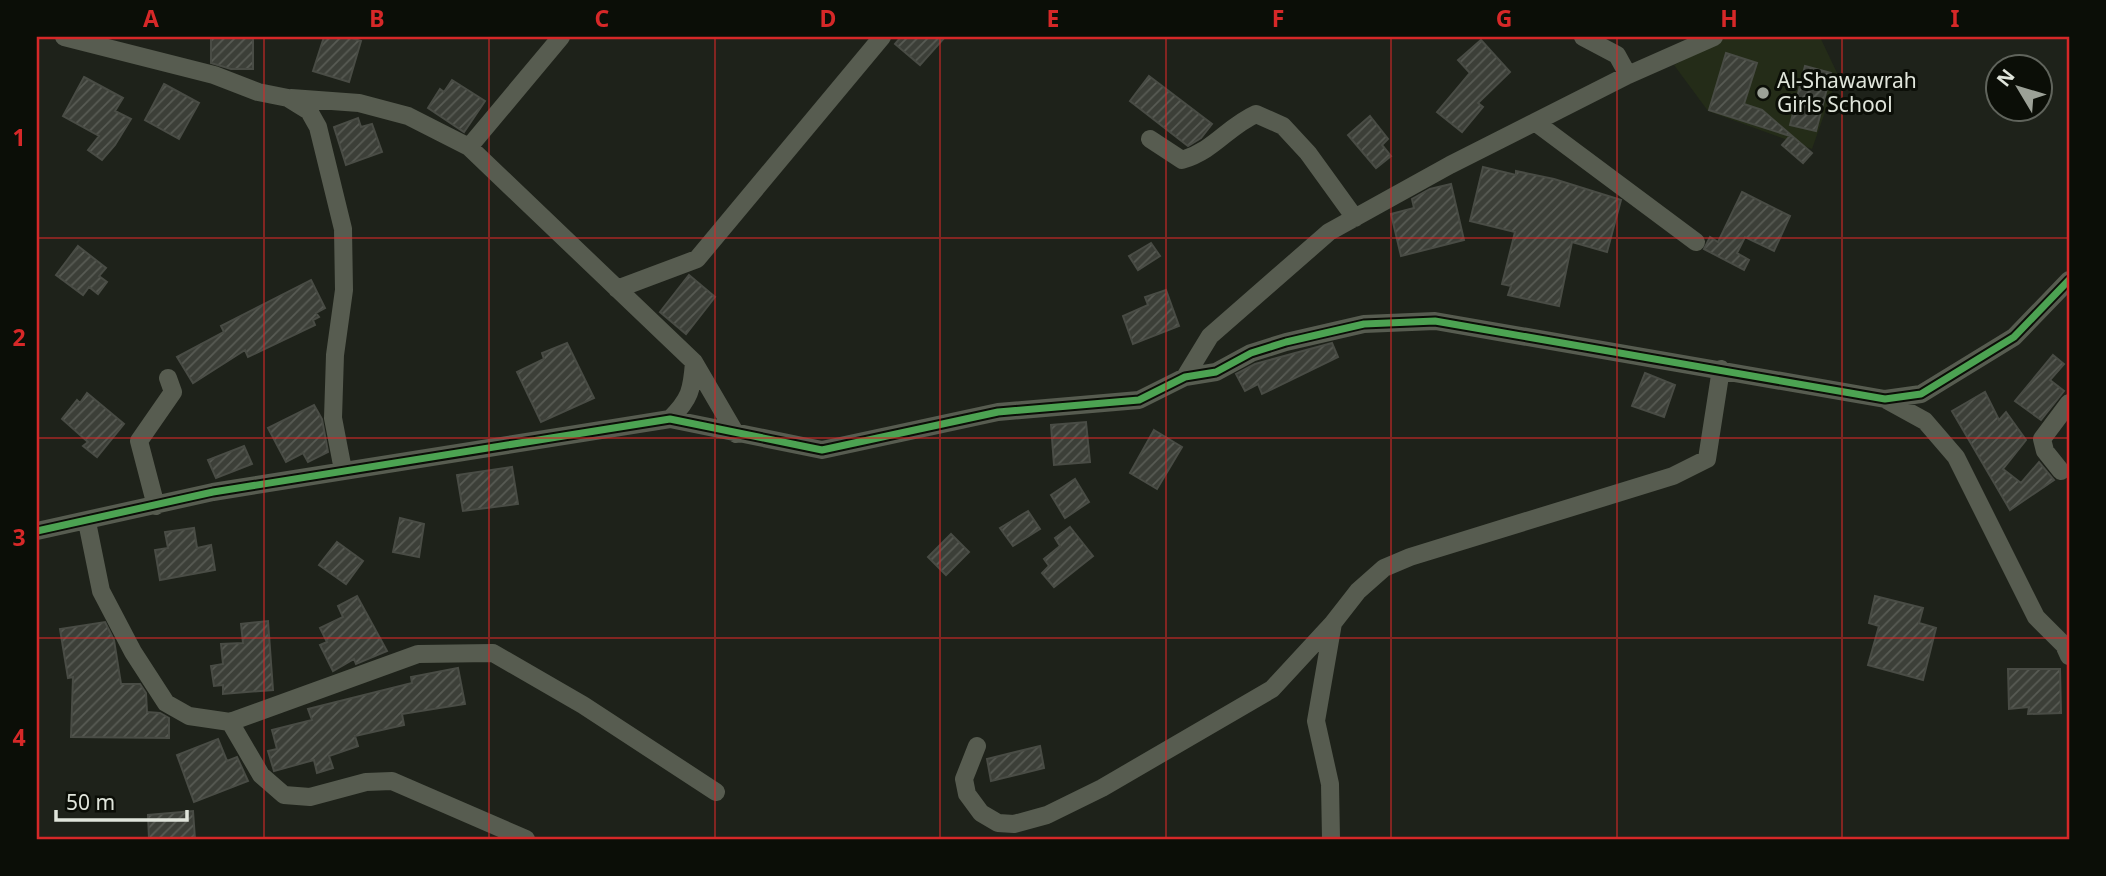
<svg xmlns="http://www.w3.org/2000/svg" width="2106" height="876" viewBox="0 0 2106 876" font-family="'Noto Sans',sans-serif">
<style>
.built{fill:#242c18}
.building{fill:url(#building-hatch);stroke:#494c45;stroke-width:2}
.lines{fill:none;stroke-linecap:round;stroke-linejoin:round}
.minor{stroke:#575c50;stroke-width:18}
.cycleway-casing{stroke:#0b0e07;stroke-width:11}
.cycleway{stroke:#4ca352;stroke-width:7}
.grid{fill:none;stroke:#d62828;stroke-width:2;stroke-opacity:0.55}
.poi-dot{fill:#9ca197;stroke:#0b0e07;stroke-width:2.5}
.labels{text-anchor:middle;stroke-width:6;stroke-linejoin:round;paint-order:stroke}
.poi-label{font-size:21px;fill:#e0e5db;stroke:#0b0e07;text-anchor:start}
.neatline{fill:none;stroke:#d62828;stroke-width:2.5}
.grid-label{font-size:23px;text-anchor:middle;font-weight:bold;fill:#d62828}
</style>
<defs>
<pattern id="building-hatch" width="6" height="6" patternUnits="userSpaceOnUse" patternTransform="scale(1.75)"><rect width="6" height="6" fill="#3c3f38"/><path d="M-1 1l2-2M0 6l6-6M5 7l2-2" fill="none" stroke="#585b54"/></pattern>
</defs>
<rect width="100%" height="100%" fill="#1e221a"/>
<path class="built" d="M1728 37H1820L1838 75 1812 149 1708 111 1674 65Z"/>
<path class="building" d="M253 37V69H231L211 63V38Z
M324 37H348L361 41 349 82 313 71Z
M901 37H945L920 65 895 44Z
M1481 40 1510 72 1478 103 1483 107 1462 132 1437 112 1470 73 1458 60Z
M1726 53 1757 63 1744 104 1762 110 1812 153 1803 163 1782 145 1790 136 1709 110Z
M1805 66 1831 73 1816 131 1790 125Z
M1149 76 1212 124 1201 138 1188 146 1130 101Z
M84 77 123 98 115 111 131 119 115 145 102 160 88 150 99 136 63 116Z
M452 80 485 101 464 132 428 108 440 89 444 92Z
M164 84 199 103 179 139 145 120Z
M1370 116 1388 139 1382 145 1391 156 1376 168 1348 135Z
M358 118 361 127 372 124 382 152 346 165 334 127Z
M1483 167 1516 175V171L1554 179 1621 200 1607 252 1572 242 1559 306 1508 295 1511 286 1502 284 1515 232 1470 221Z
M1451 184 1464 240 1401 256 1391 214 1414 208 1412 199 1430 189Z
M1742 192 1790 216 1774 251 1745 237 1737 253 1749 260 1744 270 1704 249 1710 237 1718 242Z
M1151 243 1160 256 1138 270 1129 256Z
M78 246 106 268 99 276 107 282 98 294 89 287 83 295 56 275Z
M689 275 715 297 686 334 660 312Z
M311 280 325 308 316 313 319 317 313 320 315 325 248 357 245 350 193 383 177 357 224 332 221 326Z
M1166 290 1179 326 1133 344 1123 316 1148 305 1145 297Z
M567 343 594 398 541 422 517 372 544 359 542 353Z
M1332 343 1338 357 1262 394 1258 384 1245 391 1236 374 1255 364Z
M2053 355 2064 364 2050 380 2064 391 2041 420 2015 401Z
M1645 373 1675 385 1664 417 1632 406Z
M1985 392 1999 420 2006 412 2026 440 2003 469 2021 483 2039 462 2054 480 2010 510 1952 411Z
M87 393 124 424 97 457 83 446 88 442 62 419 77 400 80 403Z
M314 405 322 419 328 452 308 462 303 453 286 462 268 428Z
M1086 422 1090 462 1054 465 1051 425Z
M1154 430 1182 447 1157 489 1130 473Z
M244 446 252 464 216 478 208 460Z
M512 467 518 504 463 511 457 475Z
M1075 479 1089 502 1065 518 1051 495Z
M1028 511 1040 529 1013 546 1000 528Z
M400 518 424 524 419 557 393 552Z
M1070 527 1093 556 1054 587 1042 573 1049 566 1044 559 1060 546 1055 538Z
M194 528 197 548 211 545 215 570 160 580 155 550 168 548 165 532Z
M951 534 969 552 946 575 928 557Z
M337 542 363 561 346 584 319 565Z
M357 596 387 651 356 664 354 659 333 671 320 645 327 642 320 628 343 617 338 606Z
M1875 596 1923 608 1919 623 1936 628 1923 680 1868 665 1879 626 1869 623Z
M268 621 273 690 223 694V685L214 686 211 666 223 664 221 644 243 643 241 624Z
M105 622 114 640 121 684H140L146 693 147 712 160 713 169 718V738L71 737 73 677 68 678 60 629Z
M458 668 465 704 402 714 404 725 355 736 358 746 329 756 333 768 317 773 314 760 274 771 268 751 277 749 272 730 312 720 308 709 412 683 411 677Z
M2008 669H2060L2061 713 2028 714 2029 707 2009 709Z
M218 739 227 761 237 757 248 781 194 802 177 755Z
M1040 746 1044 768 991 781 987 759Z
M193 811 195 839H149L148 815Z"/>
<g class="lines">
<path class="minor" d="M64 37 214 75 258 92 288 98 309 111 318 127 343 229 344 290 335 355 333 418 343 470
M1583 37 1617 55 1628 75
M291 98 359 103 408 116 469 147 694 362 736 434
M1535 122 1696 242
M1150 139 1182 160C1215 150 1227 127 1256 114L1283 126 1308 153 1355 218
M469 147 561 37
M617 289 697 259 882 37
M1185 377 1210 336 1329 232 1450 165 1628 75 1714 37
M1885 399 1925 421 1956 457 2036 617 2064 645 2069 656
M670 419C690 399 692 390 694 362
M2061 471 2045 451 2042 439 2069 403
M156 506 139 441 173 392 168 378
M87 522 101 591 133 652 166 703 189 716 230 722 418 654 493 653 583 705 716 792
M37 531 213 492 670 419 822 450 998 412 1139 400 1185 377 1216 372 1251 353 1286 342 1364 324 1435 321 1885 399 1921 394 2014 337 2069 280
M230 722 261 775 284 795 310 797 366 782 392 781 526 839
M977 746 964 779 967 794 981 813 998 823 1014 824 1047 815 1102 788 1272 689 1333 623
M1331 839 1330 784 1316 721 1333 623 1358 591 1384 568 1410 557 1673 476 1707 459 1721 369"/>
<defs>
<path id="cycleway" d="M37 531 213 492 670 419 822 450 998 412 1139 400 1185 377 1216 372 1251 353 1286 342 1364 324 1435 321 1885 399 1921 394 2014 337 2069 280"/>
</defs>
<use href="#cycleway" class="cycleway-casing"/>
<use href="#cycleway" class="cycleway"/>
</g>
<path class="grid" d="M264 37V839M489 37V839M715 37V839M940 37V839M1166 37V839M1391 37V839M1617 37V839M1842 37V839M37 238H2069M37 438H2069M37 638H2069"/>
<circle class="poi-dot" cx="1763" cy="93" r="7"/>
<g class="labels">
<g class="poi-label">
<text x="1777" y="88">Al-Shawawrah<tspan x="1777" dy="24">Girls School</tspan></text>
</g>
</g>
<rect width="2106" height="876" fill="none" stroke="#0b0e07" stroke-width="77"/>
<g transform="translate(2019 88) rotate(308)"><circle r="33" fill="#0b0e07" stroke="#60645c" stroke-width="2"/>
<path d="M0-5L12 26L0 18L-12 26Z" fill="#9ca197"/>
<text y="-10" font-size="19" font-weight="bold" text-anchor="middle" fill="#e0e5db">N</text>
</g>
<path d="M56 810v10h131v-10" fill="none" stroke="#e0e5db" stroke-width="3.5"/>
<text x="66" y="810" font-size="21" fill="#e0e5db" stroke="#0b0e07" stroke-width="5" paint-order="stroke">50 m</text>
<rect x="38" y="38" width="2030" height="800" class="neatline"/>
<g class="grid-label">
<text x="151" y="27">A</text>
<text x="377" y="27">B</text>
<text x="602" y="27">C</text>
<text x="828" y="27">D</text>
<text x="1053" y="27">E</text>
<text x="1278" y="27">F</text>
<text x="1504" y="27">G</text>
<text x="1729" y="27">H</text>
<text x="1955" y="27">I</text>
<text x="19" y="146">1</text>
<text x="19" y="346">2</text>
<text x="19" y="546">3</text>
<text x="19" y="746">4</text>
</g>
</svg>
